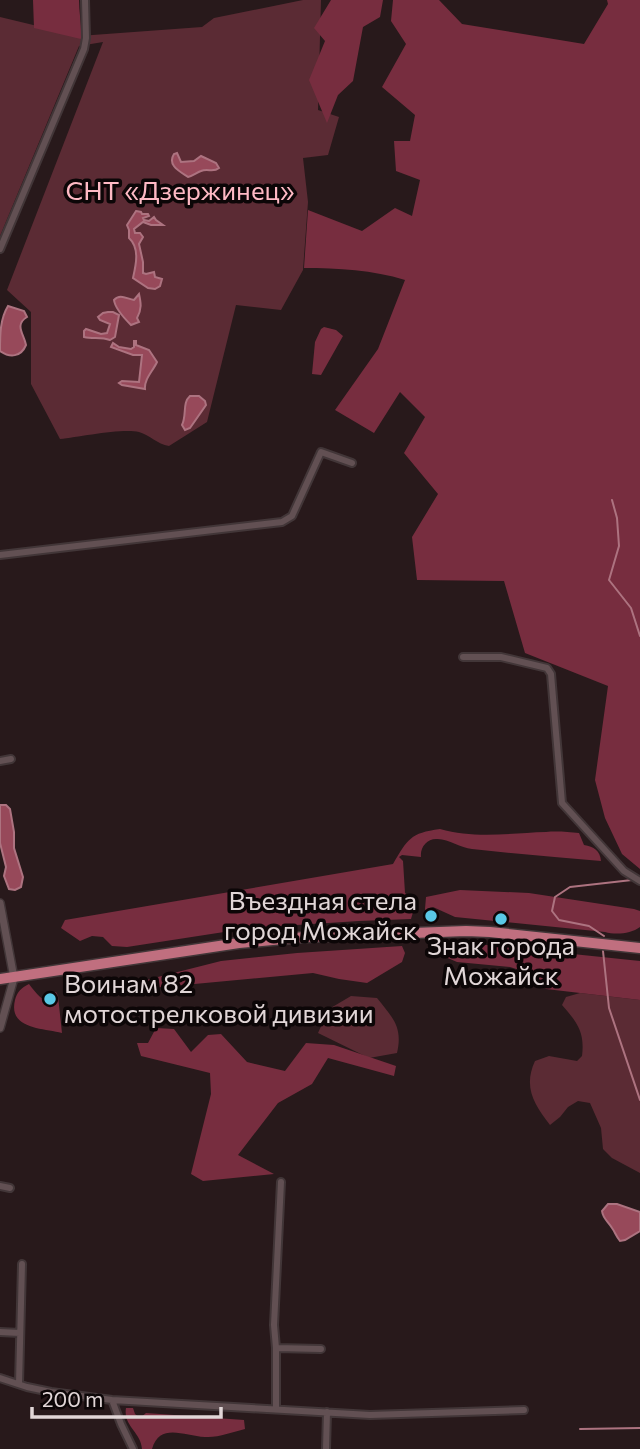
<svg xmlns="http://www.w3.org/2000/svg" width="640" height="1449" viewBox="0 0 640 1449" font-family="Commissioner,sans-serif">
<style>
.green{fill:#5b2b34}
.forest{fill:#772d3f}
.water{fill:#97495a;stroke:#ad7380;stroke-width:2}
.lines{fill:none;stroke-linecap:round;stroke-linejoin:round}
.stream{stroke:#ad7380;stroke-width:2}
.minor-casing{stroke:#423638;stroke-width:10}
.tertiary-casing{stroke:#423638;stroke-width:10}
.primary-casing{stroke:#423638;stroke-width:13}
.minor{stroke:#625053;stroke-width:6}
.tertiary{stroke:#625053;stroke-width:7}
.primary{stroke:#c06f7f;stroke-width:10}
.poi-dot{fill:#5ac8e6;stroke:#0c0607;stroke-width:2.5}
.labels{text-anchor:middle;stroke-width:7;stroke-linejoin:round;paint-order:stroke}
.park-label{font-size:26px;fill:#feb9c4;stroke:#0c0607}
.poi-label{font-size:26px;fill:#e1d6d7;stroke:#0c0607;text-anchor:end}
</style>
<rect width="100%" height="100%" fill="#28191b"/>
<path class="green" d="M303 0H321L318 110 339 117 328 155 303 158 308 202 303 270 281 310 236 305 207 422 169 446C157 444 150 435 139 432 122 428 79 437 60 439L31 384V312L7 290 103 42 79 46 0 236V17L79 36 202 27 214 18Z
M580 993 640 1000V1173L612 1158 603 1149 601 1128 590 1103 578 1101 568 1107 560 1117 550 1125C534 1104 523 1087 535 1061L549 1056 577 1061 582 1056C585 1032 577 1022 562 1005L566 997Z
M351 996 377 998C393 1018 403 1027 397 1053L369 1058 318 1033 329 1009Z"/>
<path class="forest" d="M33 0H79C79 13 82 27 81 39L34 28Z
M331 0H383L380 17 363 27 353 81 338 95 327 123 309 80 325 41 314 28Z
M393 0H439L462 24 584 44 608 4 607 0H640V869L622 854 605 818 595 780 608 686 525 653 504 581 417 580 412 537 438 494 404 453 425 417 400 392 374 433 335 410 378 349 405 280C373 270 338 268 304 268L308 210 362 231 395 208 412 216 420 180 396 171 394 141H410L415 115 382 87 406 44 391 21Z
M324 327 336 330 343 336 321 375 312 374 315 342 321 329Z
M440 829C475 839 510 833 546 832 557 831 568 832 579 833L584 845C594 847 600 850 601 861 558 857 515 854 472 849 460 848 448 838 436 839 427 839 420 847 421 857L402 855 399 857 403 861 405 893 416 902 411 919 359 921 250 928 127 947 112 946 103 937 92 936 80 941 61 928 65 920 393 864C408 839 410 833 440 829Z
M460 890 529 893 634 909 640 911V927C631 934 615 935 605 932L455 917 433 907 429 908 427 914 425 909 426 897Z
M458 942 640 961V1000L546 989 532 974 510 967 457 962 443 956 445 946Z
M402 946 405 953 402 962 367 983 339 979 313 973 141 989 146 980 221 961 297 953Z
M29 984C36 993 43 1003 55 1003L53 994 56 992 58 996 62 1033C42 1028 8 1029 15 1000 17 992 21 988 29 984Z
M156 1028 174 1029 191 1052 208 1035 221 1034 247 1062 285 1071 306 1043 334 1045 396 1066 394 1076 328 1058 312 1084 278 1103 238 1155 274 1174 203 1181 191 1174 211 1094 210 1073 141 1056 137 1043H148Z
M126 1408H133L135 1414 140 1418 146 1413 244 1420 245 1429C232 1432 218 1438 205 1437 184 1436 160 1422 152 1449H142C141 1432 123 1426 126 1408Z"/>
<path class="water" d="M177 153 181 162 194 161 201 156 216 163 219 168C213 173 208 168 201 171 196 173 193 176 188 177 179 171 167 165 174 154Z
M136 211 141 212 142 214H148L149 216 143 218 144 220 149 221 154 217 156 220 163 225H151L143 222 134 229 135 233H140L143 237 139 244 143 262V273L146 274 154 272 155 277 162 279 160 286 155 289 148 288 133 278C136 265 140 248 129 238V230L127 225Z
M139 294C141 303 142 309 137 318L139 322 131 325C125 319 115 309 114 300 120 293 127 299 134 300Z
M8 306 24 311 27 317C14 325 24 334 26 345 21 357 10 358 0 351 0 335 0 319 8 306Z
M108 312H113L119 315 115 337 110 340C101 337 93 339 84 337V331L86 329 101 334 107 333 110 324 100 320 98 317 103 313Z
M134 341H136V345L149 350 157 362C153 371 144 379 145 389L122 385 119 383 122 381 139 382 142 355H133L111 347 113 343 119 347 131 349 134 347Z
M190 396H199L205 401 206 405 190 428 185 430 182 425C187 415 182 403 190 396Z
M0 805H6L10 809 14 832V848L23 877 21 887 15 890 9 889 4 876 6 867 0 843Z
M608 1204H617L640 1212V1231L625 1240 620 1241C616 1236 615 1232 612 1228 608 1221 603 1219 602 1211Z"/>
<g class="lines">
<path class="stream" d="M612 500 617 518 619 546 609 580 631 608 640 636
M604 936 589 926 559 920 552 911 555 897 570 887 632 880
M603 951 609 1008 640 1100
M580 1429 640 1428"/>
<defs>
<path id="minor" d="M0 249 84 49 86 38 85 0
M0 555 282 522 292 516 321 452 352 463
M463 657H501L547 668 551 674 562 803 624 871 640 881
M0 761 11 759
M0 1186 10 1188
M0 1332 20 1333
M276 1348 321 1349
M0 1378 27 1387 51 1392 112 1400 370 1415 524 1410
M19 1384 22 1264
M112 1400 121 1424 133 1449
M276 1409V1348L274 1325 281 1182
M326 1449 327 1412"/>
<path id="tertiary" d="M0 903 14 978 0 1028"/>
<path id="primary" d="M0 979 239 943 305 937 466 931 490 932 640 948"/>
</defs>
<use href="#minor" class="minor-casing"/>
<use href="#tertiary" class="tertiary-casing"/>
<use href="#primary" class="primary-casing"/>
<use href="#minor" class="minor"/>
<use href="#tertiary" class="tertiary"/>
<use href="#primary" class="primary"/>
</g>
<g class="poi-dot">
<circle cx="431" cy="916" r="7"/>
<circle cx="501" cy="919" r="7"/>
<circle cx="50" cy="999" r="7"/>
</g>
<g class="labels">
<g class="park-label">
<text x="180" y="200">СНТ «Дзержинец»</text>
</g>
<g class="poi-label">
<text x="417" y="910">Въездная стела<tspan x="417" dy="30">город Можайск</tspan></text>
<text x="501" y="955" text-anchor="middle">Знак города<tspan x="501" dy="30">Можайск</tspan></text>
<text x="64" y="993" text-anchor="start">Воинам 82<tspan x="64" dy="30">мотострелковой дивизии</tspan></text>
</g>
</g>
<path d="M32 1407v10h189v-10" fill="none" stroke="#e1d6d7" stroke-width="3.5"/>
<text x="42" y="1407" font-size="21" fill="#e1d6d7" stroke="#0c0607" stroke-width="5" paint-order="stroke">200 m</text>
</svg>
